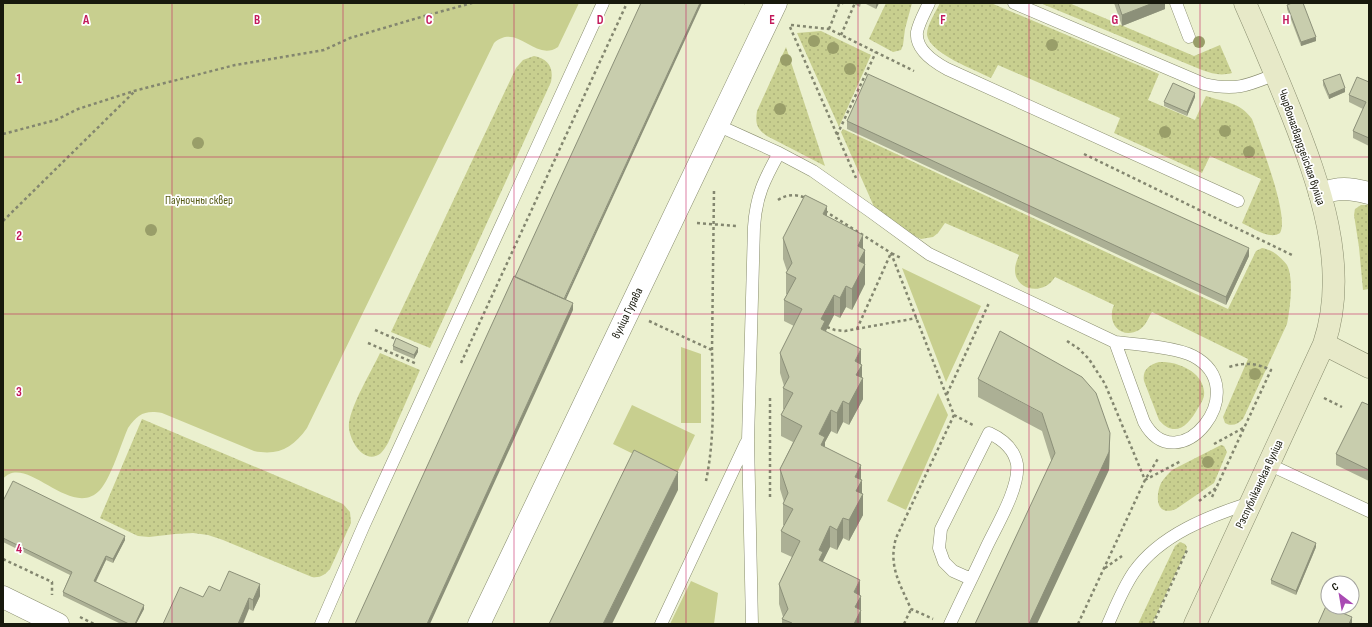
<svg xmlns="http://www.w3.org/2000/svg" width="1372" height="627" viewBox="0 0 1372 627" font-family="'Sofia Sans Condensed',sans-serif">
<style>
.grass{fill:url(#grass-dots)}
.park{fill:#c8cf8f}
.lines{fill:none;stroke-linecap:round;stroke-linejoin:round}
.service-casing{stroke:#888c6e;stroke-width:13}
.minor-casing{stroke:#888c6e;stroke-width:23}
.tertiary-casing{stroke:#888c6e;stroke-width:23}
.secondary-casing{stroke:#888c6e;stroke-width:23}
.path{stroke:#83866f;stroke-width:2.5;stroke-dasharray:3 3;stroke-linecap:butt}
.service{stroke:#fff;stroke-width:12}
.minor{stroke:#fff;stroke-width:22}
.tertiary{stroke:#fff;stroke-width:22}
.secondary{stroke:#e7e9c8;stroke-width:22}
.tree{fill:#999e69}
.wall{fill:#acb095}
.shaded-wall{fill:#8c9079}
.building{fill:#c8cdad;stroke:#8c9079}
.grid{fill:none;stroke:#c2185b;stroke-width:1;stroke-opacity:0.55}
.labels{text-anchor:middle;stroke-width:3.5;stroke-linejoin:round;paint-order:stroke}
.street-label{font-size:12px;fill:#18190d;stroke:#fff}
.park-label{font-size:12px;fill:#565b15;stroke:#fff}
.grid-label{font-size:13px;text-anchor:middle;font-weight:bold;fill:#c2185b;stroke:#fff;stroke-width:3.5;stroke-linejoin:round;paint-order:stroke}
</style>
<defs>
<pattern id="grass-dots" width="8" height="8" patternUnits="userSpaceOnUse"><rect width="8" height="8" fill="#c8cf8f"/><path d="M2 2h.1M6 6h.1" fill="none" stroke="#abb17a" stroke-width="1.8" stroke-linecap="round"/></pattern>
</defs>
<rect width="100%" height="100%" fill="#ebf0cf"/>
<path class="grass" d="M886 3H912L905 29 903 45 901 50 893 52 869 39Z
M940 3H991L1159 74 1148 100 1195 120 1206 96C1224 102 1240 102 1252 119 1259 139 1290 216 1280 233 1269 240 1253 228 1242 223L1261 179 1210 156 1202 173 1114 133 1120 118 998 65 991 78C976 70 930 54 927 35 926 27 936 11 940 3Z
M1040 3H1069L1194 56 1220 45 1232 73C1221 76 1213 74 1202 70Z
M821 31 871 55 839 127 797 33Z
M786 47 825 166 767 136C757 129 755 124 757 111Z
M534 56C548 59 554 67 551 82L430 348 391 332 516 68 523 60Z
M843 129 1228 309 1256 251 1262 248C1267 249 1272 251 1276 254 1280 257 1284 261 1287 265 1294 278 1290 309 1287 324L1243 419C1238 424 1232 427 1225 423L1223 417 1248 359 1152 312C1148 318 1146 326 1139 330 1121 340 1106 323 1114 305L1055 277C1044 296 1015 291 1015 270 1015 265 1017 260 1019 255L945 223 938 233 933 237 921 239 905 231 875 209 841 132Z
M1361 205H1369V289L1363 290 1359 247 1354 215 1355 209Z
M380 353 420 370 388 443C386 446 384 450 381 453 364 467 347 438 349 423 352 403 371 372 380 353Z
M1159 362C1177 361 1202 371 1204 391 1205 398 1201 403 1198 408 1189 425 1175 439 1159 420L1144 381C1142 370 1149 365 1159 362Z
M142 419 343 504 350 512 351 523 330 569C325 575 320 578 312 577L223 540 208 535 193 533 175 534 149 537 138 536 100 518Z
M1221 445 1224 446 1227 452 1214 483 1176 509C1156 517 1155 497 1161 483 1164 478 1168 474 1172 470Z
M1180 542 1185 544 1187 547 1186 551 1152 624H1138L1175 546Z"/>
<path class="park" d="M3 3H579L558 47C535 63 518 22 494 43L307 428C293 448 278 456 254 451L162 413C145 410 138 414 128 428 121 444 111 478 100 490 71 521 26 452 3 479Z
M902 268 981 306 946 382Z
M681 347 701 354V423H681Z
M938 393 948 415 906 510 887 501Z
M632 405 695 435 676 475 613 444Z
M691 581 718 593 714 624H670Z"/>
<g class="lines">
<defs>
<path id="service" d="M929 3C925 12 919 22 917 32 915 50 934 62 947 69L1238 201
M1014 3 1204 84C1235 91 1247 86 1276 74
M1176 3 1189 37
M717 125 779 153 813 171 870 211 929 254 1115 342 1144 422C1178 484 1256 389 1193 356 1176 347 1135 344 1115 342
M1268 464 1369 511
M321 624 364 525 603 3
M661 624 746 443
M752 624 748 440 754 227C756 196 764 180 779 153
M950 624C962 598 975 572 987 546 997 525 1020 487 1017 464 1014 448 1002 439 989 433L941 529 939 548 944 562 953 571 971 579
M1108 624C1116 606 1123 588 1134 572 1160 535 1209 516 1250 503"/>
<path id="minor" d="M1320 194C1339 187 1349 188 1369 193"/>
<path id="tertiary" d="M3 597 58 624
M479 624 776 3"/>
<path id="secondary" d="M1324 344 1369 367
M1195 624 1324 344C1350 267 1319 183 1291 112 1276 75 1261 39 1245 3"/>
</defs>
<use href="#service" class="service-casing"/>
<use href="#minor" class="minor-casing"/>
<use href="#tertiary" class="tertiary-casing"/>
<use href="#secondary" class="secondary-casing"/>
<path class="path" d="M744 3H745
M791 25 829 29 914 71
M790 27 856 178
M829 29 839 4 843 3
M841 35 855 3
M3 134 56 120 78 109 134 91 235 65 324 50 350 38 421 17 472 3
M837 135 876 52
M1084 154 1292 255
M778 200C787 194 796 194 806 198
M825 211 891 253 954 415 896 538C888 566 900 584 911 609L933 619
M3 221 134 92
M697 223 736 226
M649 321 712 350C713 394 715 437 706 481
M827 327 835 330 845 331 917 318
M857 329 891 253 901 258
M375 330 398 340
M1067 341 1079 349 1089 359 1105 384 1145 480 1181 461
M368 343 417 364
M712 350 714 190
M461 363 627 3
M947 394 989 303
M1324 398 1342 407
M954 415 973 425
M1214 444 1245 427
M770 497V396
M1212 497 1271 370C1256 363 1245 362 1229 367
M1199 501 1216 488
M3 559 52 582V595
M1105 568 1122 556
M80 617 94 624
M904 624 911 609
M1078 624 1145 480 1159 457
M1153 624 1187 550"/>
<use href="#service" class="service"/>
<use href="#minor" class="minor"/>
<use href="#tertiary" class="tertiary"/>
<use href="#secondary" class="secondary"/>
</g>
<g class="tree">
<circle cx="814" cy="41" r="6"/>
<circle cx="1199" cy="42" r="6"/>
<circle cx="1052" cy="45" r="6"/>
<circle cx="833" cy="48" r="6"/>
<circle cx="786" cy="60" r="6"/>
<circle cx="850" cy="69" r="6"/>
<circle cx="780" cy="109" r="6"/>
<circle cx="1225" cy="131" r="6"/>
<circle cx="1165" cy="132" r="6"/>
<circle cx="198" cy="143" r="6"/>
<circle cx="1249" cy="152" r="6"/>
<circle cx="151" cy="230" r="6"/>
<circle cx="1255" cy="374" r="6"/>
<circle cx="1208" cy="462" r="6"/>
</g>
<path class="wall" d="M852 3H861L860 7Z
M864 3H879L876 9Z
M1114 3H1165V9L1122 26Z
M1287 5 1316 41 1301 46 1287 9Z
M1323 80 1345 92 1329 99 1323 85Z
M1369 82V146L1353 138V131L1363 109 1349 102V95Z
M1195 97 1187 116 1164 106V102Z
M847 121 1249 256 1226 305 847 129Z
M827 216 865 250V284L852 310 846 307 840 318 834 315 825 331 861 364 863 399 849 425 843 422 837 434 831 431 825 442V447L861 480 863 515 849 541 843 538 837 550 830 547 823 561V562L860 595 861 624H782V619L783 617 779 604V584L792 557 781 552V531L784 525H783V504L784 502 780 489V469L793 442 781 436V415L784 409H783V388L784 386 780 373V353L794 326 784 321V300L787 294H786V273L787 271 783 259V238Z
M393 346 418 352 414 359 393 350Z
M978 379 1110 450 1109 470 1051 460 1042 431 978 397Z
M1369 405V481L1336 465V454Z
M3 501 125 540 113 563 106 560 96 582 144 609 136 624H121L63 596V592L70 575 3 542Z
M1316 547 1296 595 1271 584V580Z
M220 591 260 596 253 611 249 609 203 597Z"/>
<path class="shaded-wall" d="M700 3H702L563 306V302Z
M877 3H879L876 9V5Z
M1153 3H1165V9L1122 26V15Z
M1316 37V41L1301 46V42Z
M1345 88V92L1329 99V95Z
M1195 93V97L1187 116V112Z
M827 206V227L823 214Z
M863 235V252L865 250V284L852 310V289L858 246Z
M1249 248V256L1226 305V297Z
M846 286V307L840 318V298Z
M834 295V315L825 333 821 350V319Z
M573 303V310L430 624H427Z
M418 348V352L414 359V355Z
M861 349V366L862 365V379L863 378V399L849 425V404L855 361Z
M843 401V422L837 434V413Z
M831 410V431L825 442V457L821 466 819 434Z
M1110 433 1109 470 1037 624H1029Z
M861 465V482L862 480V495L863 494V515L849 541V520L855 477Z
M678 472V490L612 624H603Z
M843 518V538L837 550V530Z
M830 526V547L823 561V573L819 581V550Z
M125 536V540L113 563V559Z
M1316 543V547L1296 595V591Z
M106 556V560L94 585V581Z
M860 580V598L861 596V624H854V592Z
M260 584V596L253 611V600Z
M249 598V609L243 624H238Z
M144 605V609L136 624H135Z
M1352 617V624H1349Z"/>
<path class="building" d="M641 3H700L564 299 515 277Z
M1118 3H1153L1122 15Z
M1292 3H1303L1316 37 1301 42 1287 5Z
M868 74 1249 248 1226 297 847 121Z
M1340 74 1345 88 1329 95 1323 80Z
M1357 77 1369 82V138L1353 131 1366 102 1349 95Z
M1173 83 1195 93 1187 112 1164 102Z
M805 195 827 206 823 214 863 235 858 246 865 250 859 261 865 264 852 289 846 286 840 298 834 295 821 319 825 321 821 329 861 349 855 361 862 365 856 375 863 378 849 404 843 401 837 413 831 410 819 434 825 437 821 445 861 465 855 477 862 480 856 491 863 494 849 520 843 518 837 530 830 526 819 550 823 552 819 560 860 580 854 592 861 596 855 607 861 610 854 624H791L792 623 782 619 788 609 779 584 800 541 781 531 793 509 783 504 788 493 780 469 802 426 781 415 793 393 783 388 789 377 780 353 802 309 784 300 796 278 786 273 792 263 783 238Z
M514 276 573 303 427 624H355Z
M1000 331 1082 377 1096 393 1110 433 1109 452 1029 624H975L1055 453 1042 413 978 379Z
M396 338 418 348 414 355 393 346Z
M1362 402 1369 405V470L1336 454Z
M634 450 678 472 603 624H549Z
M13 481 125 536 113 559 106 556 94 581 144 605 135 624H129L63 592 72 572 3 538V501Z
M1292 532 1316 543 1296 591 1271 580Z
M229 571 260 584 253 600 249 598 238 624H163L180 587 203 597 209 586 220 591Z
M1326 606 1352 617 1349 624H1318Z"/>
<path class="grid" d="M172 3V624M343 3V624M514 3V624M686 3V624M858 3V624M1029 3V624M1200 3V624M3 157H1369M3 314H1369M3 470H1369"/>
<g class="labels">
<g class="street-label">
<text transform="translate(1302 147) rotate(71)" y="4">Чырвонагвардзейская вуліца</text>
<text transform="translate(627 313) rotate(-64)" y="4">вуліца Гурава</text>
<text transform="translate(1259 484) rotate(-65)" y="4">Рэспубліканская вуліца</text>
</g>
<g class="park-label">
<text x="199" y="204">Паўночны сквер</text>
</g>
</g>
<g class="grid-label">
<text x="86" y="24">A</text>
<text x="257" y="24">B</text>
<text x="429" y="24">C</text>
<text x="600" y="24">D</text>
<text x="772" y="24">E</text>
<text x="943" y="24">F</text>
<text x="1115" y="24">G</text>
<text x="1286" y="24">H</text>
<text x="19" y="83">1</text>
<text x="19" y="240">2</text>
<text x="19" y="396">3</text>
<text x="19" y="553">4</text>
</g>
<rect width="1372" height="627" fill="none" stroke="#18190d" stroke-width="8"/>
<g transform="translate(1340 595) rotate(329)"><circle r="19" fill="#ffffff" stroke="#a3a39e"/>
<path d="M0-3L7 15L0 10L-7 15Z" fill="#a94ab3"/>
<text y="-6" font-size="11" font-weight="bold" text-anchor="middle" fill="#18190d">С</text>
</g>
</svg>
